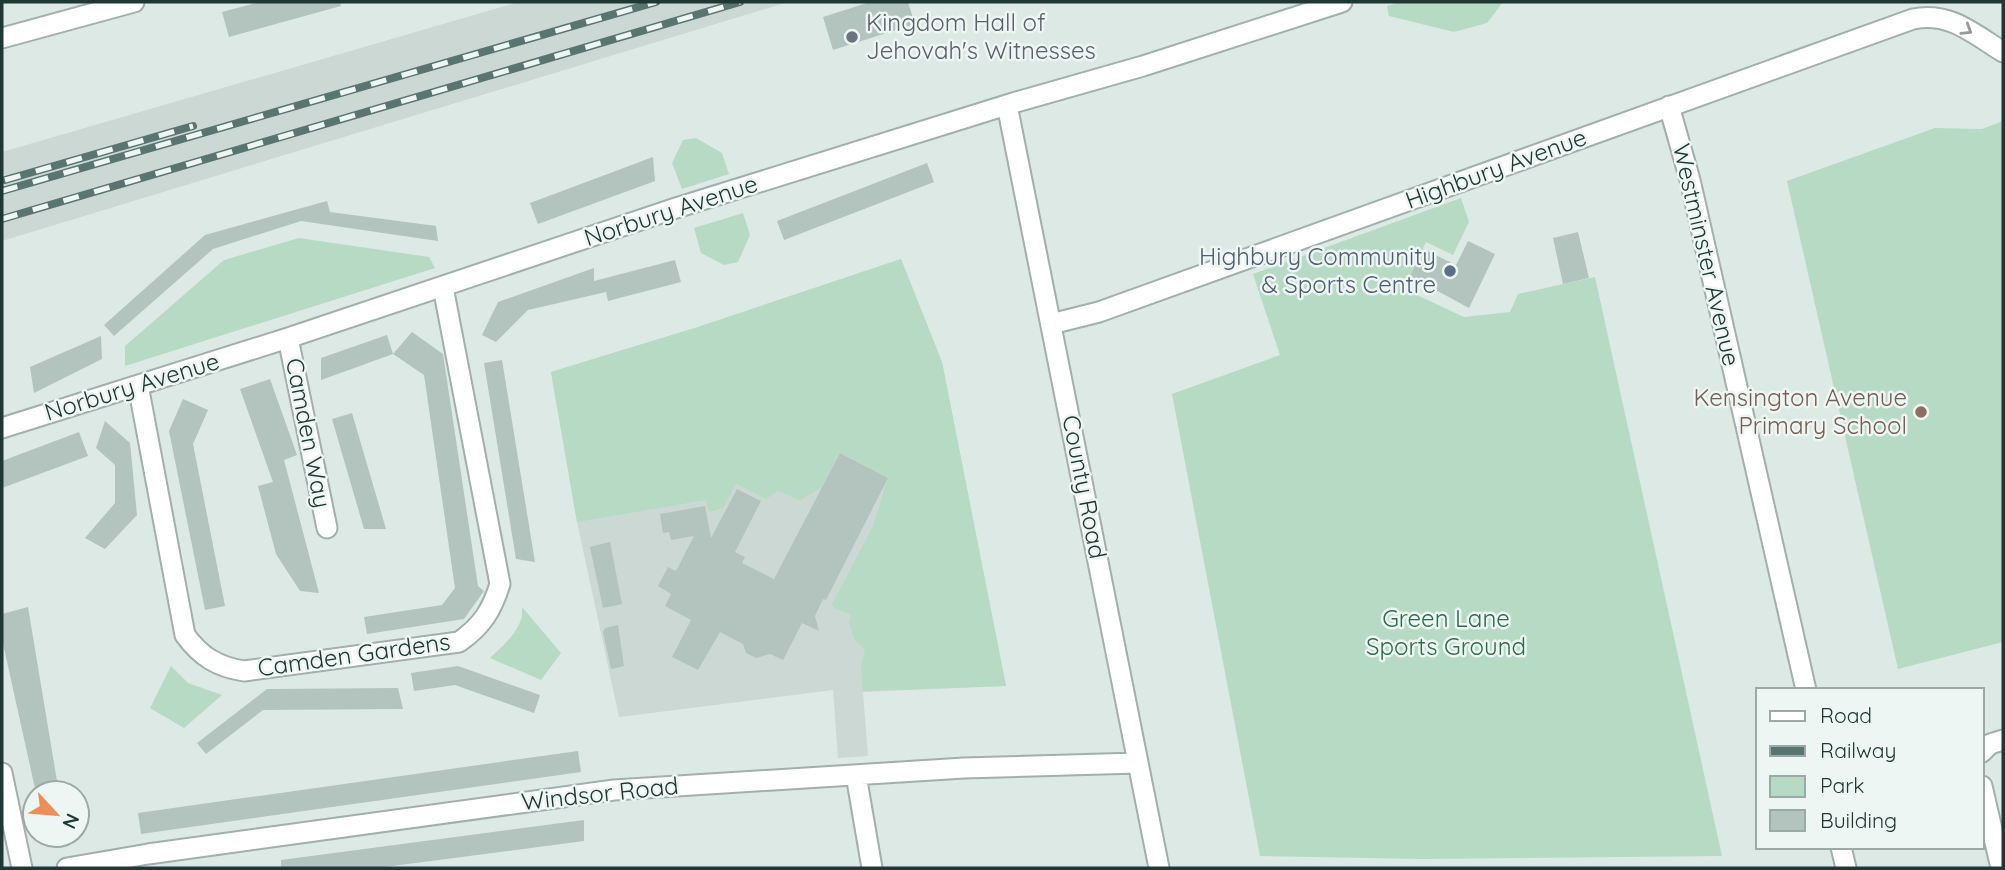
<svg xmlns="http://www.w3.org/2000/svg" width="2005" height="870" viewBox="0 0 2005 870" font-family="Quicksand,sans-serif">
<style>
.built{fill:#ccd8d4}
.green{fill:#b6dac4}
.building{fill:#b3c3be}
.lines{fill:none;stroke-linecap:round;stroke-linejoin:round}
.minor-casing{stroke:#a1b0ac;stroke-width:23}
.minor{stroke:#fff;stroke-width:19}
.rail-casing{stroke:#5a7470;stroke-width:8}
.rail{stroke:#eef6f3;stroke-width:5;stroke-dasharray:16;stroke-linecap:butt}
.oneway{stroke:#909c9a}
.worship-dot{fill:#6b7280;stroke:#eef6f3;stroke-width:2.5}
.service-dot{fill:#5c6f8a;stroke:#eef6f3;stroke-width:2.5}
.education-dot{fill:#8d6e63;stroke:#eef6f3;stroke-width:2.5}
.labels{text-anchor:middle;stroke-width:5;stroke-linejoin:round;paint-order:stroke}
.worship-label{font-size:24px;fill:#5b616d;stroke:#eef6f3;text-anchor:start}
.street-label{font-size:24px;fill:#203834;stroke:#eef6f3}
.service-label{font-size:24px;fill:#4e5e75;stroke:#eef6f3;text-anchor:end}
.education-label{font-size:24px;fill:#785e54;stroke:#eef6f3;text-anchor:end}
.park-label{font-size:24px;fill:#2c6d4c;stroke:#eef6f3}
</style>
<rect width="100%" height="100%" fill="#dde9e5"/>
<path class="built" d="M519 2H788L2 241V152Z
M901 259 942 362 1006 686 863 692 868 756 838 758 833 690 619 717 577 522 551 372 698 327Z"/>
<path class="green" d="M1400 2H1503L1487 23 1454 32 1389 16 1387 6Z
M2003 121V642L1898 669 1787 181 1935 128 1982 129Z
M696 138 722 153 729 174 682 189 672 163 683 140Z
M1461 198 1469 222 1453 255 1426 242 1404 289 1464 317 1510 312 1518 294 1595 277 1722 856 1422 859 1260 856 1172 394 1280 355 1253 274Z
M743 213 750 235 738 262 724 265 701 253 694 228Z
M299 238 429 257 435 268 125 366V346L224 260Z
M901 259 942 362 1006 686 863 691 861 667 865 650 854 639 849 622 851 615 831 606 873 526 888 478 840 452 822 487 800 500 778 491 766 499 736 484 723 508 709 512 706 500 577 522 551 372 698 327Z
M522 607 561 653 541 680 490 658C504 645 525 627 522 607Z
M171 666 188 683 222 695 184 728 150 708Z"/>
<path class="building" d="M260 2H340L341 6 229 37 222 12Z
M870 2H908L915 24 833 50 823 17Z
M653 157 655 181 538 224 530 203Z
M927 163 934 182 784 240 777 221Z
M327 201 330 212 436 226 438 241 301 221 213 249 114 336 104 325 205 235Z
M1578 232 1589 278 1563 284 1553 238Z
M1468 241 1495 254 1469 308 1410 276 1423 249 1456 265Z
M675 260 681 282 608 301 606 292 528 310 496 342 482 335 498 302 594 268V281Z
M412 332 443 354 478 586 484 591 464 619 367 634 364 617 442 605 455 588 424 375 393 354Z
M387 335 393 354 321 380V358Z
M101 336 102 359 34 393 30 367Z
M502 360 535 562 516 559 484 363Z
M270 379 297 455 284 460 319 593 300 591 276 554 258 486 273 482 240 389Z
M183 399 208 410 193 444 225 606 205 610 169 431Z
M352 413 386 529H364L332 419Z
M105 421 130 443 137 515 105 549 85 538 115 503V465L96 448Z
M79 432 88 456 2 488V461Z
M840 453 888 478 826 600 823 599 815 616 819 631 802 623 783 660 770 654 756 658 746 653 743 644 720 632 698 670 672 657 691 620 665 606 671 594 658 586 668 567 676 571 694 536 671 540 669 532 663 533 660 514 705 506 711 538 737 489 761 501 735 552 745 557 742 563 774 579Z
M610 542 622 604 603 608 590 547Z
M28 607 59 793H36L2 639V614Z
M618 625 624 666 611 669 603 632 605 628Z
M458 666 540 695 534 713 455 685 414 691 411 673Z
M398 688 403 709 263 710 206 754 197 743 267 689Z
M578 751 581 772 141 834 138 813Z
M584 820V841L377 868H281V860Z"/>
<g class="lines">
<defs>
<path id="minor" d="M2 38 134 2
M1007 105 1159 868
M1669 106 1690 180 1806 690
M1051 324 1099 312 1913 19C1949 11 1974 34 2003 52
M288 338 327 528
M138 385 185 635C201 657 218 667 244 671L459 642C482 626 492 610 500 584L443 287
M2 428 288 338 676 208 1013 103 1143 66 1342 2
M1982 752 1990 744 2003 740
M2 773 22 868
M856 775 872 868
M1982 786 2001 868
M1841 847 1846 868
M67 868 148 854 614 790 964 768 1138 763"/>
</defs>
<use href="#minor" class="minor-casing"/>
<use href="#minor" class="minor"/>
<defs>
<path id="rail" d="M5 180 193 126
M2 191 656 2
M2 219 740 2"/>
</defs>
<use href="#rail" class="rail-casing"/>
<use href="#rail" class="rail"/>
</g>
<defs><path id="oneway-chevron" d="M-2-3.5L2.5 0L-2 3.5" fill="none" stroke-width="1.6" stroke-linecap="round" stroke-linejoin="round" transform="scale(1.75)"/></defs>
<use class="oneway" href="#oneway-chevron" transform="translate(1967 30) rotate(32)"/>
<circle class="worship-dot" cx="852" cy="37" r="7"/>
<circle class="service-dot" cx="1450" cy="271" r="7"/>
<circle class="education-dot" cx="1921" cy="412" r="7"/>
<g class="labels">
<g class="worship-label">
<text x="866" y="31">Kingdom Hall of<tspan x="866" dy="28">Jehovah's Witnesses</tspan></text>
</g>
<g class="street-label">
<text transform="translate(1496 169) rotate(-20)" y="8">Highbury Avenue</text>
<text transform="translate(671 211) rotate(-18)" y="8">Norbury Avenue</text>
<text transform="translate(1706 255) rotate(77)" y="8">Westminster Avenue</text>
<text transform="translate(132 387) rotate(-17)" y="8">Norbury Avenue</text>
<text transform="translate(308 433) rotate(79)" y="8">Camden Way</text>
<text transform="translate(1084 487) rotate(79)" y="8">County Road</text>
<text transform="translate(354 655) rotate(-8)" y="8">Camden Gardens</text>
<text transform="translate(600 794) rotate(-6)" y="8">Windsor Road</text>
</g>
<g class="service-label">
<text x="1436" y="265">Highbury Community<tspan x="1436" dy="28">&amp; Sports Centre</tspan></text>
</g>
<g class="education-label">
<text x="1907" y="406">Kensington Avenue<tspan x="1907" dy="28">Primary School</tspan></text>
</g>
<g class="park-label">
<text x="1446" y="627">Green Lane<tspan x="1446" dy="28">Sports Ground</tspan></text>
</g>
</g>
<rect width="2005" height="870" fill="none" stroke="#203834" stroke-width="7"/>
<rect x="1756" y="688" width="228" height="161" fill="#eef6f3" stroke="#9caaa7" stroke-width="2"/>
<rect x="1770" y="711" width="35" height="10" fill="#ffffff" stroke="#9caaa7" stroke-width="2"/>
<text x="1820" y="723" font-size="21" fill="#203834">Road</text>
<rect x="1770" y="746" width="35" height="10" fill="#5a7470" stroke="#9caaa7" stroke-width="2"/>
<text x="1820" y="758" font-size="21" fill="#203834">Railway</text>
<rect x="1770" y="776" width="35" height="21" fill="#b6dac4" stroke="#9caaa7" stroke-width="2"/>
<text x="1820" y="793" font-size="21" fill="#203834">Park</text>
<rect x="1770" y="810" width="35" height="21" fill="#b3c3be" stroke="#9caaa7" stroke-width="2"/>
<text x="1820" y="828" font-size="21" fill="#203834">Building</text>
<g transform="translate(56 814) rotate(116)"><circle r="33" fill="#eef6f3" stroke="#9caaa7" stroke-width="2"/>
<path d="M0-5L12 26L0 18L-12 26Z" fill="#ed8d57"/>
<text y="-10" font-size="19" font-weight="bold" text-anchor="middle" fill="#203834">N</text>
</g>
</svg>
